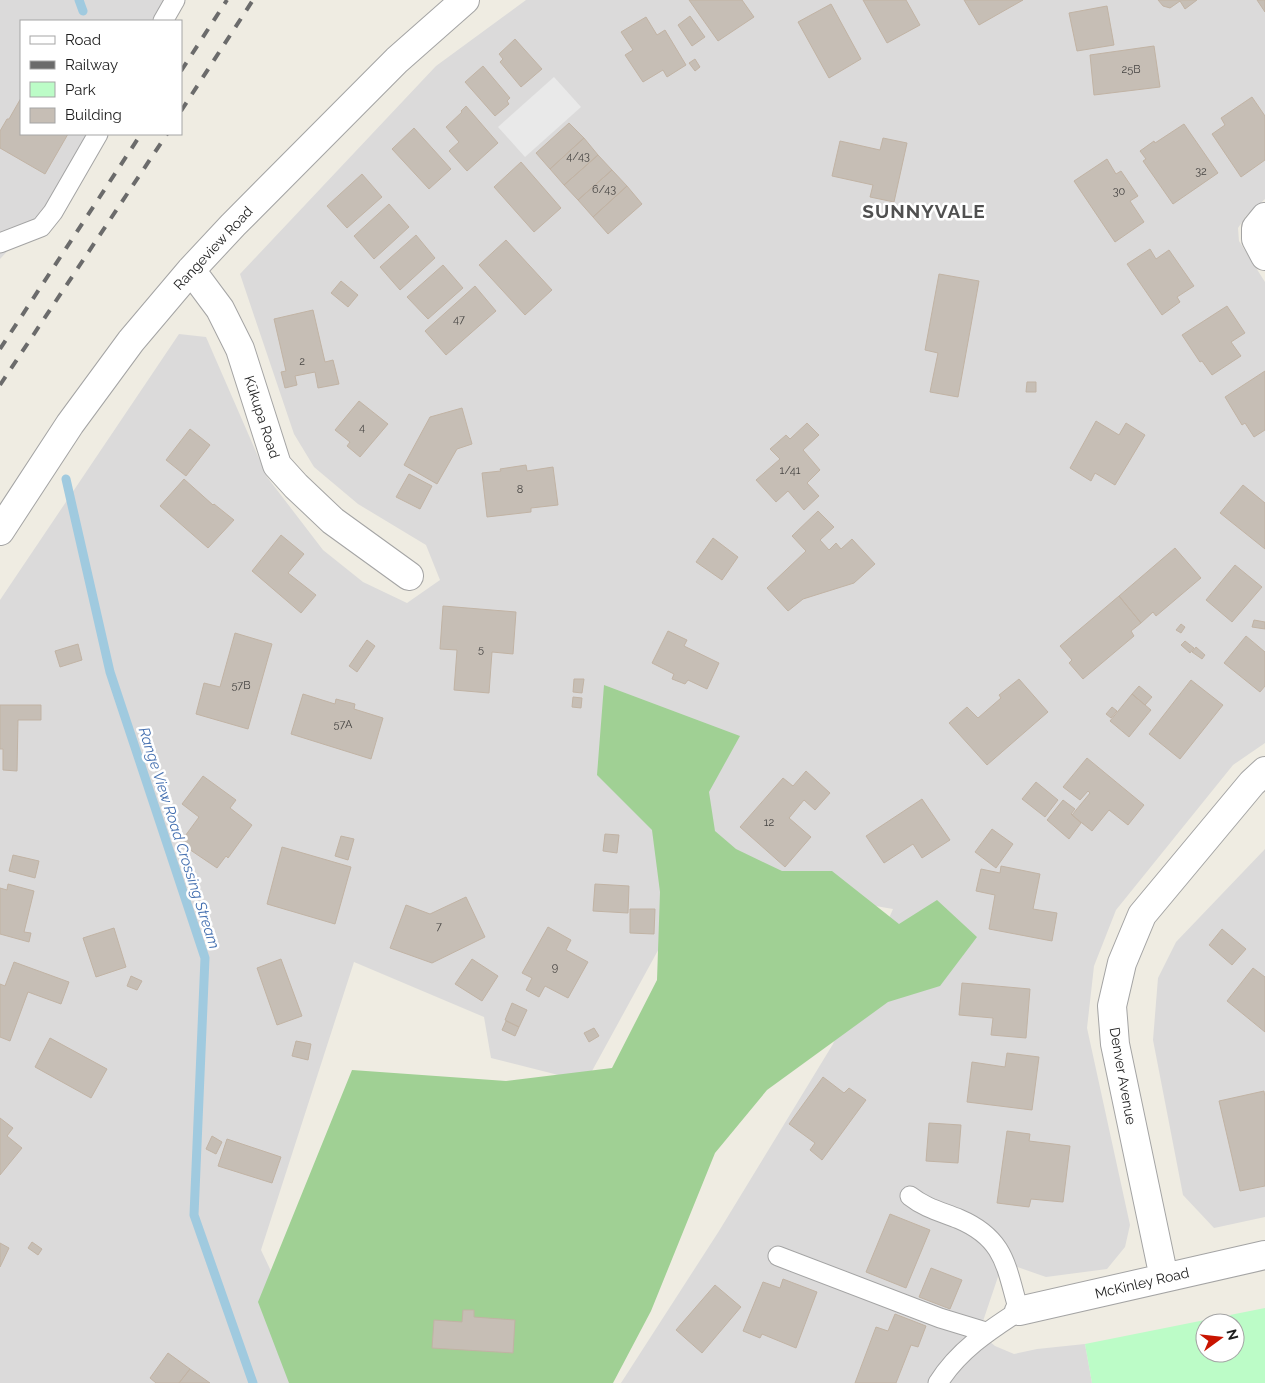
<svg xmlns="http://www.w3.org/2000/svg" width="1265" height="1383" viewBox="0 0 1265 1383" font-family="Raleway,sans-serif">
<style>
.residential{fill:#dbdada}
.forest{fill:#a0d094}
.park{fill:#bcfcc7;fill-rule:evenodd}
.parking{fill:#e9e9e9}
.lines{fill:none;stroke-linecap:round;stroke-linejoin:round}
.stream{stroke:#a0cadf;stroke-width:9}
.building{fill:#c6beb5;stroke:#c1b3a4}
.service-casing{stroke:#a4a4a4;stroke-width:21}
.minor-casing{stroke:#a4a4a4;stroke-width:30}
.service{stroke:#fff;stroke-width:19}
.minor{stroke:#fff;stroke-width:28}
.rail{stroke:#6b6b6b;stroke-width:4;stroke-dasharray:10 10;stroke-linecap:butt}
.labels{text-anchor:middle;stroke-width:5;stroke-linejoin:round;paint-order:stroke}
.number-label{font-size:11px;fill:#474543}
.street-label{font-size:14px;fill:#1d1d1d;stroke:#fff}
.water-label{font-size:15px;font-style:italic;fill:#4570b0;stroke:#fff}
.district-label{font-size:19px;font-weight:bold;letter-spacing:1px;fill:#505050;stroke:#fff}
</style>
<rect width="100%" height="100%" fill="#efece2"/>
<path class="residential" d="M0 0H182L169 21H21V134H100L70 184 0 259Z
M526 0H1265V199L1246 216 1238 228 1239 241 1265 282V743L1233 765 1116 910 1094 966 1087 1028 1130 1225 1125 1247 1107 1269 1046 1277 1003 1262 979 1333 995 1346 1014 1354 1037 1349 1085 1344 1092 1383H621L719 1231 833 1044 893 909 778 889 662 943 586 1082 491 1058 484 1017 354 962 261 1250 324 1383H0V600L179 334 206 337 267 477 323 550 363 582 407 603 440 580 426 545 358 504 314 467 294 434 240 274 436 66Z
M1265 849V1217L1214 1228 1183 1195 1153 1040 1158 978 1176 942Z"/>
<path class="forest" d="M604 685 740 736 709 792 715 831 736 849 782 871H832L899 924 937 900 977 937 940 986 888 1002 767 1090 715 1153 651 1311 613 1383H289L258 1302 352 1070 506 1081 612 1068 657 980 660 892 652 830 597 775Z"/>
<path class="park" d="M1265 1308V1383H1092L1085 1344ZM1205 1323H1235V1353H1205Z"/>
<path class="parking" d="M554 77 581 107 525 157 498 127Z"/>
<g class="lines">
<path class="stream" d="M79 0 83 11
M66 479 110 672 205 958 194 1215 253 1383"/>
</g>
<path class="building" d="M689 0H742L754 17 718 41Z
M863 0H906L920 25 887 43Z
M964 0H1023L979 25Z
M1158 0H1197L1185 9 1180 1 1170 8 1163 6Z
M1257 0H1265V12Z
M831 4 861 59 829 78 798 22Z
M1107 6 1114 45 1077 51 1069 13Z
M690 16 705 37 692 46 678 25Z
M646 17 657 35 665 30 686 65 667 77 663 70 643 82 625 55 633 50 621 32Z
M515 39 542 69 521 87 500 62 503 59 499 54Z
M1154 46 1160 87 1094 95 1090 55Z
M695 59 700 67 695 71 689 63Z
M483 66 510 98 507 101 509 104 495 116 465 82Z
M1252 97 1265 116V160L1241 177 1212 134 1225 125 1221 118Z
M21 98V134H68L45 174 0 148V131L7 119H9Z
M466 106 498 143 467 171 449 151 459 142 446 127 462 112 461 111Z
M569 123 584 138 550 169 536 153Z
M1184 124 1218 173 1173 204 1143 161 1146 159 1140 151 1154 141 1155 143Z
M414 128 451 169 429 189 392 149Z
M584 138 598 155 564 185 550 169Z
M883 138 907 143 894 202 870 197 873 185 832 176 840 141 880 150Z
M598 155 612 170 578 200 564 185Z
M1107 159 1116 174 1121 171 1138 196 1130 201 1144 222 1115 242 1074 181Z
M521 162 561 208 534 232 494 187Z
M612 170 627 186 593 217 578 200Z
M362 174 382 197 347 228 327 206Z
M627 186 642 204 608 234 593 217Z
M389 204 409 227 374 259 354 236Z
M416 235 435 258 400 290 380 267Z
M506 240 552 290 525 315 479 265Z
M1150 249 1156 259 1169 250 1194 286 1177 297 1180 302 1162 315 1127 264Z
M443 265 463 288 428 319 407 297Z
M939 274 979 281 958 397 930 392 938 353 925 350Z
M341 281 358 295 348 307 331 293Z
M475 286 496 311 446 355 425 331Z
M1227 306 1245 333 1231 342 1241 356 1212 375 1202 361 1200 362 1182 335Z
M313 310 325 362 333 360 339 384 318 388 315 372 295 376 297 385 285 388 281 372 286 371 274 319Z
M1265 371V430L1254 437 1245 423 1242 425 1225 397Z
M1027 382H1036V392H1026Z
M359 401 388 424 360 457 347 446 350 442 335 430Z
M462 408 472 444 457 449 437 484 404 465 430 417Z
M1096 421 1119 435 1126 423 1145 435 1115 485 1095 473 1091 481 1070 468Z
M807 423 819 435 803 450 820 470 807 483 819 496 804 510 788 491 776 502 756 480 780 459 770 449 786 435 790 439Z
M190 429 210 445 186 476 166 460Z
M526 465 527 471 553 467 558 505 531 508V512L487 517 482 473 501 471 500 469Z
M409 474 432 486 420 509 396 497Z
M184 479 213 505 214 504 234 520 208 548 160 506Z
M1243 485 1265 503V549L1220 513Z
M818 511 834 527 820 540 829 550 836 543 841 549 852 539 875 564 854 583 803 599 788 611 767 588 806 551 792 536Z
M281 535 304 554 288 573 316 595 301 613 252 571Z
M713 538 738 557 722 580 696 562Z
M1175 548 1201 578 1156 616 1153 612 1141 623 1119 596Z
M1235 565 1262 587 1232 622 1206 600Z
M1119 596 1141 623 1131 631 1134 636 1083 679 1069 663 1072 660 1060 646Z
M443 606 516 612 513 654 492 652 489 693 454 690 457 650 440 649Z
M1254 620 1265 622V629L1252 627Z
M1181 624 1185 627 1181 633 1176 630Z
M668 631 687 640 684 646 719 663 707 689 688 680 685 684 672 679 674 674 652 663Z
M235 633 272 644 248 729 196 714 204 683 220 687Z
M1246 636 1265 652V686L1260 692 1224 663Z
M367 640 375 646 357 672 349 666Z
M1185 641 1194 648 1190 653 1181 645Z
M78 644 82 660 60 667 55 651Z
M1196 647 1205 655 1202 659 1192 652Z
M574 679H584L582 693 573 692Z
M1019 679 1048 712 987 765 949 723 967 707 978 718 1001 698 999 695Z
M1191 680 1223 705 1180 759 1149 734Z
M1139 686 1152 697 1145 705 1132 694Z
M303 694 335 704 336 699 355 704 354 709 383 718 371 759 291 734Z
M1132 694 1151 710 1129 737 1110 721Z
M573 697 582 698 581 708 572 707Z
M0 705H41V720H18L17 771 3 770V749H0Z
M1112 707 1117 711 1111 718 1106 714Z
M1087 758 1144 805 1128 825 1109 810 1092 831 1072 815 1090 793 1088 791 1080 800 1063 787Z
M806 771 830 793 815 810 804 800 789 818 811 837 785 867 740 827 783 778 793 786Z
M203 776 236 800 230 808 252 825 228 858 226 856 217 868 180 843 199 817 182 804Z
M1036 782 1058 800 1045 817 1022 799Z
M922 799 950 840 922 858 913 844 884 863 866 836Z
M1063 800 1075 809 1071 814 1081 823 1069 839 1047 820Z
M992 829 1013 844 996 868 975 852Z
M605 834 619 835 617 853 603 851Z
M341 836 354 839 348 860 335 856Z
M282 847 351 867 335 924 267 904Z
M13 855 39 861 35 878 9 871Z
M1001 866 1040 874 1033 909 1057 913 1052 941 989 929 995 895 976 891 981 869 1000 873Z
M8 884 34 891 24 932 31 933 29 942 0 934V888L7 890Z
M595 884 629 886 628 913 593 911Z
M466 897 485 937 432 963 390 948 406 905 430 914Z
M630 909H655L654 934 630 933Z
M548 927 571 940 566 950 588 962 568 998 545 986 539 997 526 990 532 978 522 973Z
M114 928 126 967 96 977 83 938Z
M1222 929 1246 949 1232 965 1209 945Z
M281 959 302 1016 277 1025 257 968Z
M472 959 498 976 482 1001 455 984Z
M14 962 69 982 61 1004 28 992 10 1041 0 1037V984L5 986Z
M1253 968 1265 977V1032L1227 1001Z
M131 976 142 981 137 990 127 986Z
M962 983 1030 989 1026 1038 991 1035 993 1018 959 1015Z
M512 1003 527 1010 519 1027 505 1020Z
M506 1021 519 1027 515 1036 502 1030Z
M594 1028 599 1036 589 1042 584 1033Z
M50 1038 107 1069 91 1098 35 1067Z
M296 1041 311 1044 308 1060 292 1056Z
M1007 1053 1039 1057 1032 1110 967 1102 972 1062 1005 1067Z
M823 1077 844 1093 849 1088 866 1100 822 1160 810 1150 815 1143 789 1124Z
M1264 1091 1265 1097V1186L1240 1191 1219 1101Z
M0 1118 13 1128 7 1136 22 1148 0 1175Z
M929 1123 961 1125 958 1163 926 1161Z
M1007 1131 1030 1134 1029 1141 1070 1146 1063 1202 1031 1199 1029 1207 997 1203Z
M212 1136 222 1142 216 1154 206 1149Z
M227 1139 281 1157 272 1183 218 1166Z
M890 1214 930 1230 906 1288 866 1272Z
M32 1242 42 1249 38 1255 28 1248Z
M0 1243 9 1248 0 1267Z
M931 1268 962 1280 950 1309 919 1297Z
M783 1279 817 1292 796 1348 762 1334 760 1338 743 1331 763 1282 780 1288Z
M715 1285 741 1307 702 1353 676 1330Z
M463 1310H474V1317L515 1320 513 1353 432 1348 434 1320 462 1322Z
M895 1314 926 1326 918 1347 911 1345 896 1383H855L876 1327 888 1331Z
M168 1353 190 1369 179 1383H156L150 1378Z
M190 1369 210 1383H179Z"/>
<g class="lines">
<defs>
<path id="service" d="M163 21 175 0
M0 243 41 227 53 212 98 134
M910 1196C925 1208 942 1212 959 1219 1006 1239 1006 1268 1019 1311 988 1331 958 1351 938 1383
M778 1256 940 1318 986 1332"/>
<path id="minor" d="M1265 217 1256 228V239L1265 256
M191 270 220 309 240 349 277 465 296 486 333 521 409 576
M0 531 70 424 131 341 191 270 233 225 397 60 465 0
M1164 1278 1115 1044 1112 1006 1122 963 1142 915 1252 783 1265 771
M1019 1311 1265 1255"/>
</defs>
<use href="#service" class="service-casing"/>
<use href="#minor" class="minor-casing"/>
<use href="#service" class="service"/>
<use href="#minor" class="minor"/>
<path class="rail" d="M181 71 227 0
M181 111 253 0
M0 349 141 134
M0 385 167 134"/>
</g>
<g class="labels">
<g class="number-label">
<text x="1131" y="73">25B</text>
<text x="578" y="160">4/43</text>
<text x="1201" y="175">32</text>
<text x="604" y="193">6/43</text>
<text x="1119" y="195">30</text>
<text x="459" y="323">47</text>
<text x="302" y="365">2</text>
<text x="362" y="431">4</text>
<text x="790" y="474">1/41</text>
<text x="520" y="493">8</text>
<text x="481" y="653">5</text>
<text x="241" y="689">57B</text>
<text x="343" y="728">57A</text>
<text x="769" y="826">12</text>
<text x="439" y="930">7</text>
<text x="555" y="971">9</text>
</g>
<g class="street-label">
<text transform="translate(213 248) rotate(-47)" y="5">Rangeview Road</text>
<text transform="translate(262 417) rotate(72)" y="5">Kūkupa Road</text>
<text transform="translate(1123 1076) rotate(80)" y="5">Denver Avenue</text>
<text transform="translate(1142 1283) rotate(-13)" y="5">McKinley Road</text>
</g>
<g class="water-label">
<text transform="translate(179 838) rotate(72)" y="5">Range View Road Crossing Stream</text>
</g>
<g class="district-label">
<text x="924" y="218">SUNNYVALE</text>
</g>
</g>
<rect x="20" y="20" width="162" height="115" fill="#ffffff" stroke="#a5a5a5"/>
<rect x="30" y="36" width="25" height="8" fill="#ffffff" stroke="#a5a5a5"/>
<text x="65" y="45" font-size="15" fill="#1d1d1d">Road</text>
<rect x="30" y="61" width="25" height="8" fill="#6b6b6b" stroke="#a5a5a5"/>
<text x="65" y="70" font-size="15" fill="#1d1d1d">Railway</text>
<rect x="30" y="82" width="25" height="15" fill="#bcfcc7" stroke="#a5a5a5"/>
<text x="65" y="95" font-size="15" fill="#1d1d1d">Park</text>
<rect x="30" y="108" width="25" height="15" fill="#c6beb5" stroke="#a5a5a5"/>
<text x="65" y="120" font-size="15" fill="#1d1d1d">Building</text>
<g transform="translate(1220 1338) rotate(75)"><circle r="24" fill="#ffffff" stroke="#a5a5a5"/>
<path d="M0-4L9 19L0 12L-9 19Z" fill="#c91400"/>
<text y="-8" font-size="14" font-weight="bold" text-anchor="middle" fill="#1d1d1d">N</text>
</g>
</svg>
